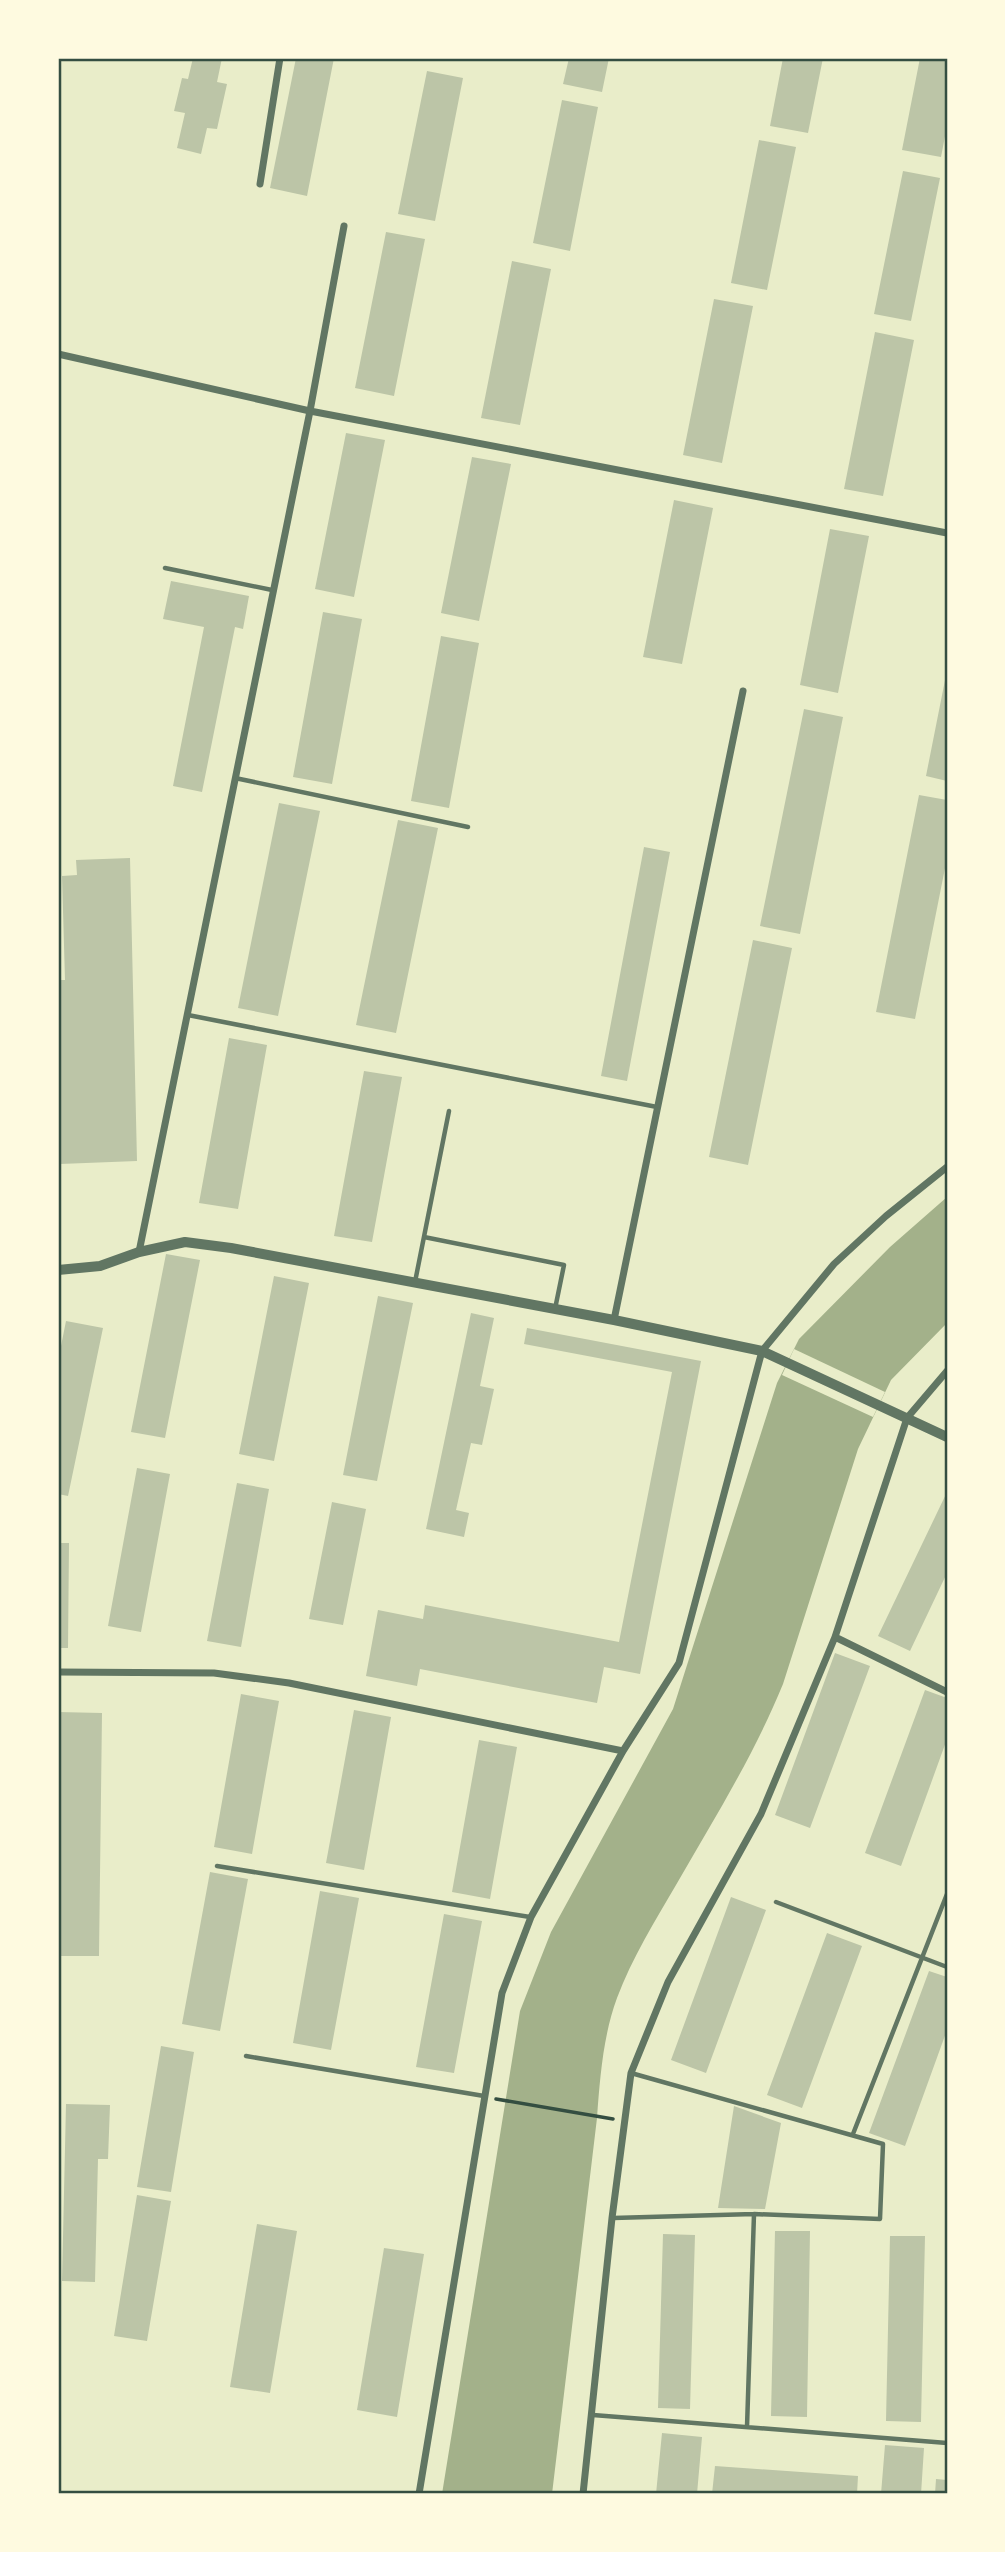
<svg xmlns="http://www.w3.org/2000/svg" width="1005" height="2552" viewBox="0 0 1005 2552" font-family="Inter,sans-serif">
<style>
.water{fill:#a3b18a}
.pier{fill:#e9edc9}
.building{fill:#bcc5a7}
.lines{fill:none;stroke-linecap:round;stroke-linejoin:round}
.path{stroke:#344e41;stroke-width:3.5}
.service{stroke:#617663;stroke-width:4.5}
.minor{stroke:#617663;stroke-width:7}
.tertiary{stroke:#617663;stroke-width:10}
.neatline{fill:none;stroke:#344e41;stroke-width:2.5}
</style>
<rect width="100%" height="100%" fill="#e9edc9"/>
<path class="water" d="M947 1197V1323L891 1380 858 1449 783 1684C754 1755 714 1819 676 1885 655 1921 632 1958 617 1998 603 2036 600 2078 597 2118L552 2494H442L520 2011 551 1932 673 1709 777 1383 799 1339 890 1247Z"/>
<path class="pier" d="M794 1349 885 1392 873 1417 782 1375Z"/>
<path class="building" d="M193 58H222L217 82 227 84 217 129 207 128 201 154 177 148 185 113 174 111 182 78 188 79Z
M296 58H334L307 196 270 188Z
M569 58H609L602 92 563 84Z
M783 58H823L808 133 770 126Z
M920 58H947V126L941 157 902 150Z
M427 71 463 78 435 221 398 214Z
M562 100 598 107 570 251 533 243Z
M759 140 796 147 767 290 731 283Z
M903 171 940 178 911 321 874 314Z
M386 232 425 239 394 396 355 388Z
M512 261 551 269 520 425 481 418Z
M714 299 753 306 722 463 683 455Z
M875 332 914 340 883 496 844 489Z
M346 433 385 440 354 597 315 589Z
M472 457 511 464 479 621 441 613Z
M674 500 713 508 682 664 643 657Z
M830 529 869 536 838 693 800 685Z
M171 581 249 596 243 629 235 627 202 792 173 786 204 627 163 619Z
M323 612 362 619 332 784 293 777Z
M441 636 479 643 449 808 411 801Z
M946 675 947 676V781L926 776Z
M804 709 843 717 800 934 760 926Z
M919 795 947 800V858L915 1019 876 1012Z
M279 803 320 811 278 1016 238 1008Z
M398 820 438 828 396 1033 356 1025Z
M644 847 670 852 627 1081 601 1076Z
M130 858 137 1161 60 1164 58 980H65L62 876 77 875 76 860Z
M753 940 792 948 748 1165 709 1157Z
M229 1038 267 1045 238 1209 199 1203Z
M364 1071 402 1077 372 1242 334 1236Z
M166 1254 200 1260 165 1438 131 1432Z
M274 1276 309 1283 274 1461 239 1454Z
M378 1296 413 1303 377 1481 343 1475Z
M471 1313 494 1318 480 1386 494 1389 482 1445 471 1443 456 1510 469 1513 464 1537 426 1529Z
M66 1321 103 1328 68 1496 58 1494V1361Z
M527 1328 701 1361 640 1674 604 1667 597 1703 420 1669 417 1686 366 1676 378 1610 423 1619 425 1605 619 1642 672 1372 524 1344Z
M137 1468 170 1474 141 1632 108 1626Z
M237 1483 269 1489 241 1647 207 1641Z
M947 1492V1573L910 1651 878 1636Z
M332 1502 366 1509 343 1625 309 1619Z
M58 1543H69L68 1648H58Z
M835 1653 870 1666 810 1828 775 1815Z
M925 1690 947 1698V1739L901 1866 865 1853Z
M241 1694 279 1701 252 1854 214 1847Z
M354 1710 391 1717 364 1870 326 1863Z
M58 1712 102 1713 99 1956H58Z
M479 1740 517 1747 490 1899 452 1892Z
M210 1872 248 1879 220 2031 182 2024Z
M320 1891 359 1898 331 2050 293 2043Z
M731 1897 766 1910 706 2073 671 2060Z
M444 1914 482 1921 454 2073 416 2067Z
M827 1933 862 1946 802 2108 767 2095Z
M929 1971 947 1977V2030L905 2146 869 2133Z
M161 2046 194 2052 171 2192 137 2187Z
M66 2104 110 2105 108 2159H98L95 2282 62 2281Z
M734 2106 781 2123 765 2209 718 2208Z
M137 2195 171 2201 147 2341 114 2336Z
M257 2224 297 2231 270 2393 230 2387Z
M775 2231H810L807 2417 771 2416Z
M663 2234 695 2235 690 2409 658 2408Z
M890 2236H925L921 2422 886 2421Z
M384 2248 424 2254 397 2417 357 2410Z
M662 2433 702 2437 697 2494H656Z
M885 2445 924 2448 921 2494H881Z
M715 2466 858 2476 857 2494H712Z
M936 2479 947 2480V2494H935Z"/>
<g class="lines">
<path class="path" d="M496 2099 613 2119"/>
<path class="service" d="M165 568 272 590
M235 778 468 827
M188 1015 657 1107
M424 1237 564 1265 555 1309
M415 1282 449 1111
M217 1866 530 1917
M776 1902 947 1967
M246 2056 484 2096
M853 2134 947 1894
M613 2218 754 2214 880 2219 883 2144 631 2073
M593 2415 947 2443
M747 2427 754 2214"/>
<path class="minor" d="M260 184 280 58
M58 354 310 411 947 533
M139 1252 310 411 344 226
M614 1320 743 691
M835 1637 947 1692
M58 1672 214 1673 289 1683 623 1751
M419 2494 502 1993 531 1917 623 1751 679 1663 762 1351 834 1264 886 1216 947 1167
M583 2494 612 2218 631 2073 668 1982 761 1814 835 1637 907 1418 947 1371"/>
<path class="tertiary" d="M58 1270 100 1266 139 1252 185 1242 231 1248 614 1320 762 1351 947 1437"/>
</g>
<rect width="1005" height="2552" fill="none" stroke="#fefae0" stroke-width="119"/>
<rect x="60" y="60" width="886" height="2432" class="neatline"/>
</svg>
